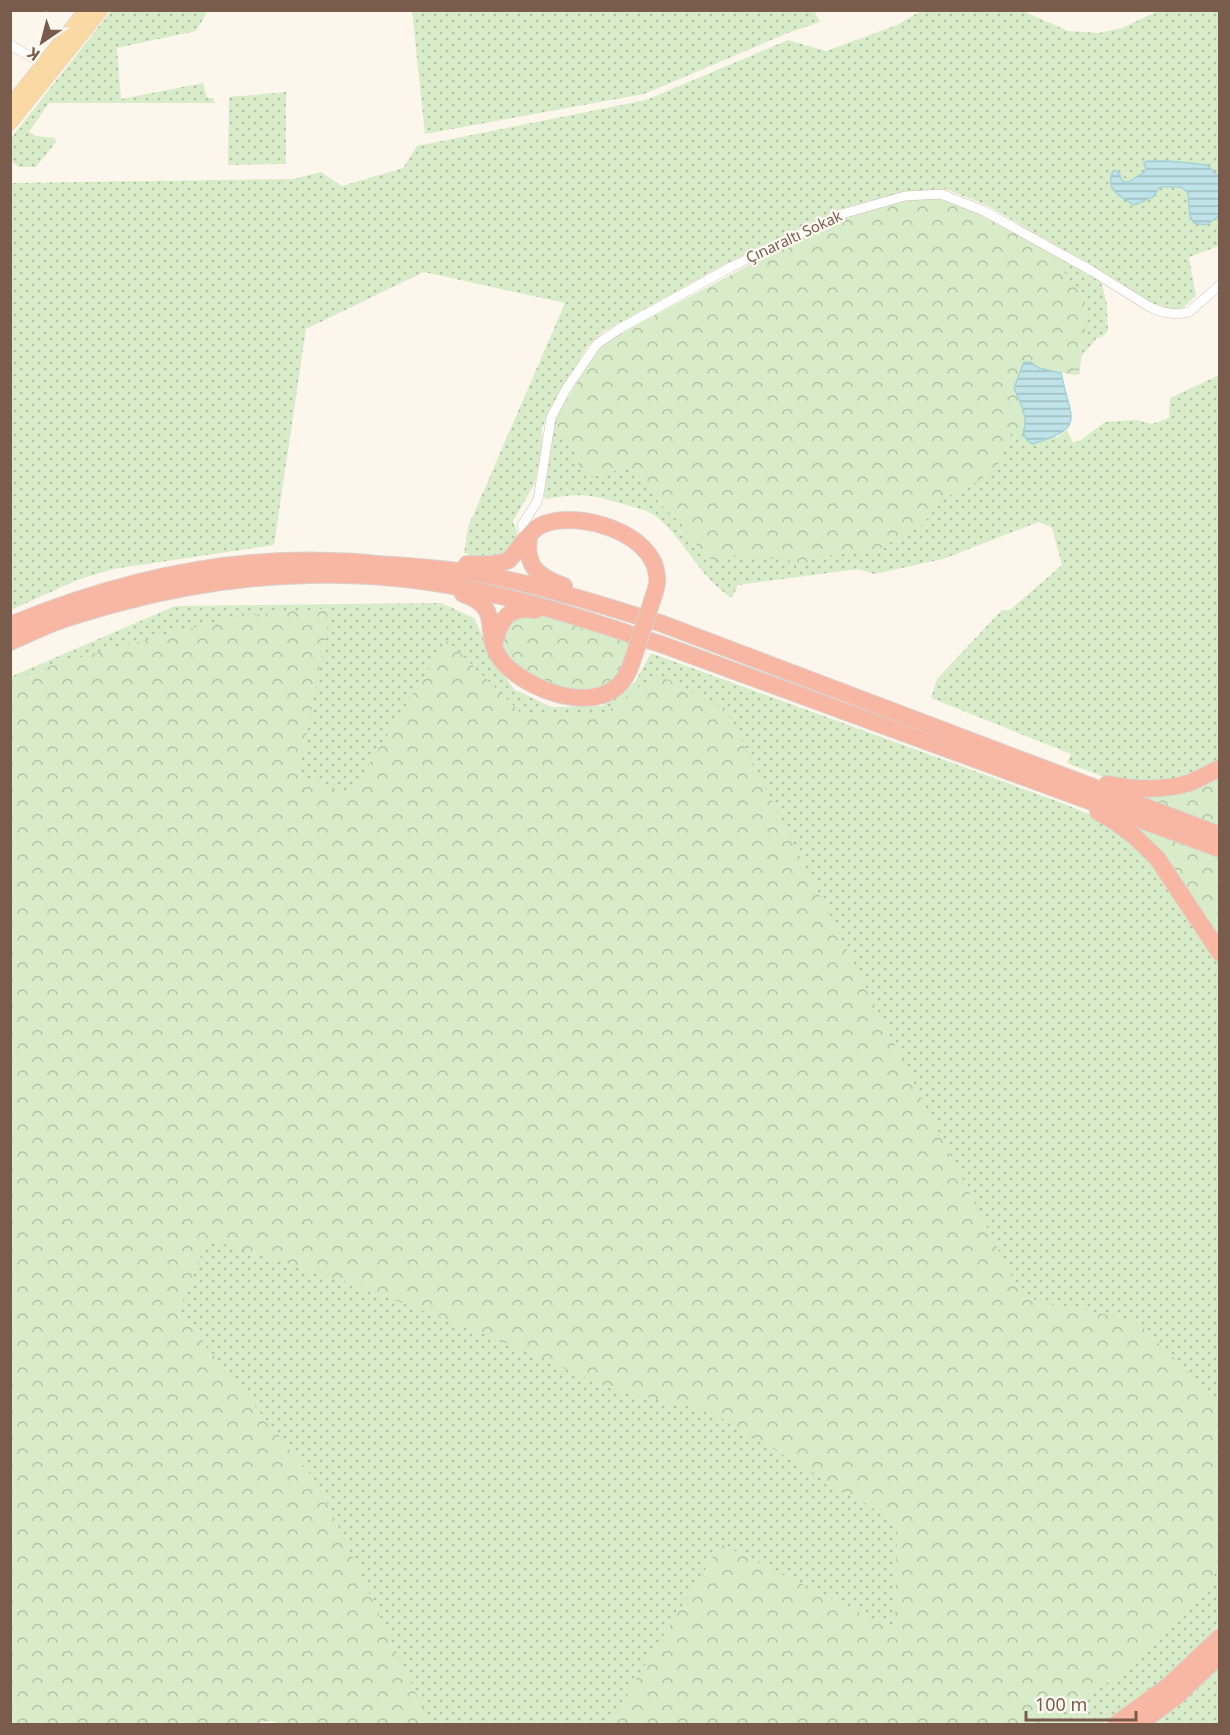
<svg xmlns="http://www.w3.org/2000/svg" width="1230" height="1735" viewBox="0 0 1230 1735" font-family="'Noto Sans',sans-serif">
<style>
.green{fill:url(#green-dots)}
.forest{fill:url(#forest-crowns)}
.water{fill:url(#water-rules);stroke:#a5d3da;stroke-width:1.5}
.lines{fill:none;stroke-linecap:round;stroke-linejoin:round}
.street-casing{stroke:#d1beb0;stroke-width:10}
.primary-casing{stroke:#dad1cd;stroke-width:15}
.highway-casing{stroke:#dad1cd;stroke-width:18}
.street{stroke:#fff;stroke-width:9}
.primary{stroke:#fbd9a5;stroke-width:14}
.highway{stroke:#f7b7a3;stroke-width:16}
.highway-bridge-casing{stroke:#dad1cd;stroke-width:18;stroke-linecap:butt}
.highway-bridge{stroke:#f7b7a3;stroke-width:16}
.labels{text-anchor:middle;stroke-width:4.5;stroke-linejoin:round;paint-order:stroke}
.street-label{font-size:15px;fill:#7a5c4d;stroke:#fffaf3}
</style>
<defs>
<pattern id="green-dots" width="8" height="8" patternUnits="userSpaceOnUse" patternTransform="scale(1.5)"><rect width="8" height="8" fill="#d8ecc9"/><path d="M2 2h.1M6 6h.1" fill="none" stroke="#b4c2a5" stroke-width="1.8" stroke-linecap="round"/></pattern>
<pattern id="forest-crowns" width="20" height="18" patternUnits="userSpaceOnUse" patternTransform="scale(1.5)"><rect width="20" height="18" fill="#d8ecc9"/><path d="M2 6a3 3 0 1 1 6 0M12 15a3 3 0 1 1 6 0" fill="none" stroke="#b4c2a5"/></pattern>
<pattern id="water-rules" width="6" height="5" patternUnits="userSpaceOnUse" patternTransform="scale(1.5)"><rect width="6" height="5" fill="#bfe3e8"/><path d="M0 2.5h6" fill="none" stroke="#a0bbbe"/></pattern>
</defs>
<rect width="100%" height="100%" fill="#fdf6ec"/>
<path class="green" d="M814 10 820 22 788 33 644 94 425 134 412 11Z
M111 11H208L196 31 117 48 121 99 203 83 207 98H213L215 103H49L29 132 36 136 55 138 56 142 36 167H19L11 161V138Z
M921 11H1023L1068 31 1099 33 1122 28 1158 11H1219V246L1189 257 1196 296 1182 309 1173 310 1154 304 1091 265 986 205 945 189 907 192 840 209 729 262 603 332 588 346 549 410 542 429V445L535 483 513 521 519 537C499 564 495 560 464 553L468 527 565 303 424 272 306 329 274 545 113 569 77 580 11 610 10 183 293 179 321 172 342 186 403 168 417 146 646 100 788 40 826 51 897 25Z
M286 92V164L228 165 229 97Z
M986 215 1101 282 1107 304 1108 331 1102 337 1097 338 1080 358V374L1076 375 1039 368 1025 417 1027 425 1023 432 1058 437 1067 430 1073 443 1081 440 1105 422 1135 420 1152 424 1169 418 1170 398 1219 375V764L1163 784 1112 780 1067 763 1071 754 931 698 937 679 1002 610H1010L1062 565 1052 528 1039 522 943 559 874 574 858 569 738 585 732 598C699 578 684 537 654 515 644 509 630 506 619 503 592 494 575 493 547 499L544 497 555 418Z
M441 603 474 618 497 666 514 689 551 707 602 706 635 682 651 653 1065 804C1078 810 1094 815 1107 823 1155 854 1190 915 1219 964V1625C1184 1663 1145 1696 1102 1724H281L272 1721 260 1722 258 1724H11L10 677 175 606Z
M1219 1666V1724H1154L1203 1683Z"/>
<path class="forest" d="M944 198 986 215 1055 255 1068 278 1080 290 1088 310 1080 367 1068 374 1039 368 1030 362 1014 388 1027 425 1023 432H1012L1000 462 977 482 945 498 921 526 874 552 819 556 804 564 778 558 756 559 728 554 714 562 698 547 682 525 663 507 628 467 594 477 580 469 573 448 559 430 555 418 595 353 609 340 818 228 844 217 908 199Z
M331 608 299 774 349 796 447 640 524 716 602 715 656 674 725 708 1022 1297 1136 1321 1219 1402V1568L1209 1583 1115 1678 1040 1724H608L721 1544 895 1630 897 1523 708 1410 616 1391 499 1340 353 1284 208 1239 178 1312 319 1485 425 1713 424 1724H281L272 1721 260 1722 258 1724H11V680L66 661 238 616Z
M540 615 631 643 627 656 615 680 598 689 583 690 548 685 517 665 503 650 502 642 512 618Z
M1219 773V827L1134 794Z
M1137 826 1219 857V948L1134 830Z"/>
<path class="water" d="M1147 161H1169L1207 165 1219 177V216L1206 225 1194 223 1190 216 1188 193 1181 187H1160L1153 197 1134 205C1120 197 1103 188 1114 170L1119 173 1123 182H1129L1144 172 1146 170 1144 163Z
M1024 362H1030L1039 368 1061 373C1070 419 1088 428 1032 444L1026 439 1023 432C1030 419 1019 400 1014 388Z"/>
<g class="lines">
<defs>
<path id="street" d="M10 45 44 64
M529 536 524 532 522 525 537 502 539 494 551 418 566 389 597 344 619 329 731 267 842 214 905 196 941 194 984 211 1092 271 1150 307 1162 312 1177 314 1189 312 1220 285"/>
<path id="primary" d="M10 106 86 10
M10 123 101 10"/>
<path id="highway" d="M529 536C525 567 537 576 564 586
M467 564C481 564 495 566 509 560 520 548 529 530 544 524 579 510 654 533 657 576 658 582 656 589 654 595
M463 594C504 608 482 631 499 657 519 686 583 712 614 689 624 682 628 673 632 662
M10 625C112 583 224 556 335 561 354 561 374 564 394 565 422 567 451 569 480 574 541 585 601 605 660 623L1220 835
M495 641C501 618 509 606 535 610
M10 642C26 635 41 628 56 622 78 614 100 608 122 602 222 576 326 567 429 582 510 594 589 620 666 646L1220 849
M1107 784C1133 789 1163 791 1189 783 1199 779 1209 773 1220 768
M1098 812 1114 821 1134 836 1157 858 1220 953
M1116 1724 1168 1686 1220 1637
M1139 1724 1177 1696 1220 1655"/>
</defs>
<use href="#street" class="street-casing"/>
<use href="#primary" class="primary-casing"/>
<use href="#highway" class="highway-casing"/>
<use href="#street" class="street"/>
<use href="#primary" class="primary"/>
<use href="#highway" class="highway"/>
<defs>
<path id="highway-bridge" d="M632 662 654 595"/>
</defs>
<use href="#highway-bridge" class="highway-bridge-casing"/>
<use href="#highway-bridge" class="highway-bridge"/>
</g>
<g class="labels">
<g class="street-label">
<text transform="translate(794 237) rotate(-25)" y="5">Çınaraltı Sokak</text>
</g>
</g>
<rect width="1230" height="1735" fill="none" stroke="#7a5c4d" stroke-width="24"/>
<g transform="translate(42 42) rotate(215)" stroke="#fffaf3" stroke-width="4.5" paint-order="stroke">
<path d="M0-4.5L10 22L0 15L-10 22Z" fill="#7a5c4d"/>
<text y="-9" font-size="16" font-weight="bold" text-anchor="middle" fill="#7a5c4d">K</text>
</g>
<path d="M1026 1711v9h110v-9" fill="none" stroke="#7a5c4d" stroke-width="3"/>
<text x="1035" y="1711" font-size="18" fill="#7a5c4d" stroke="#fffaf3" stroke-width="4.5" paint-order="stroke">100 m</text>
</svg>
